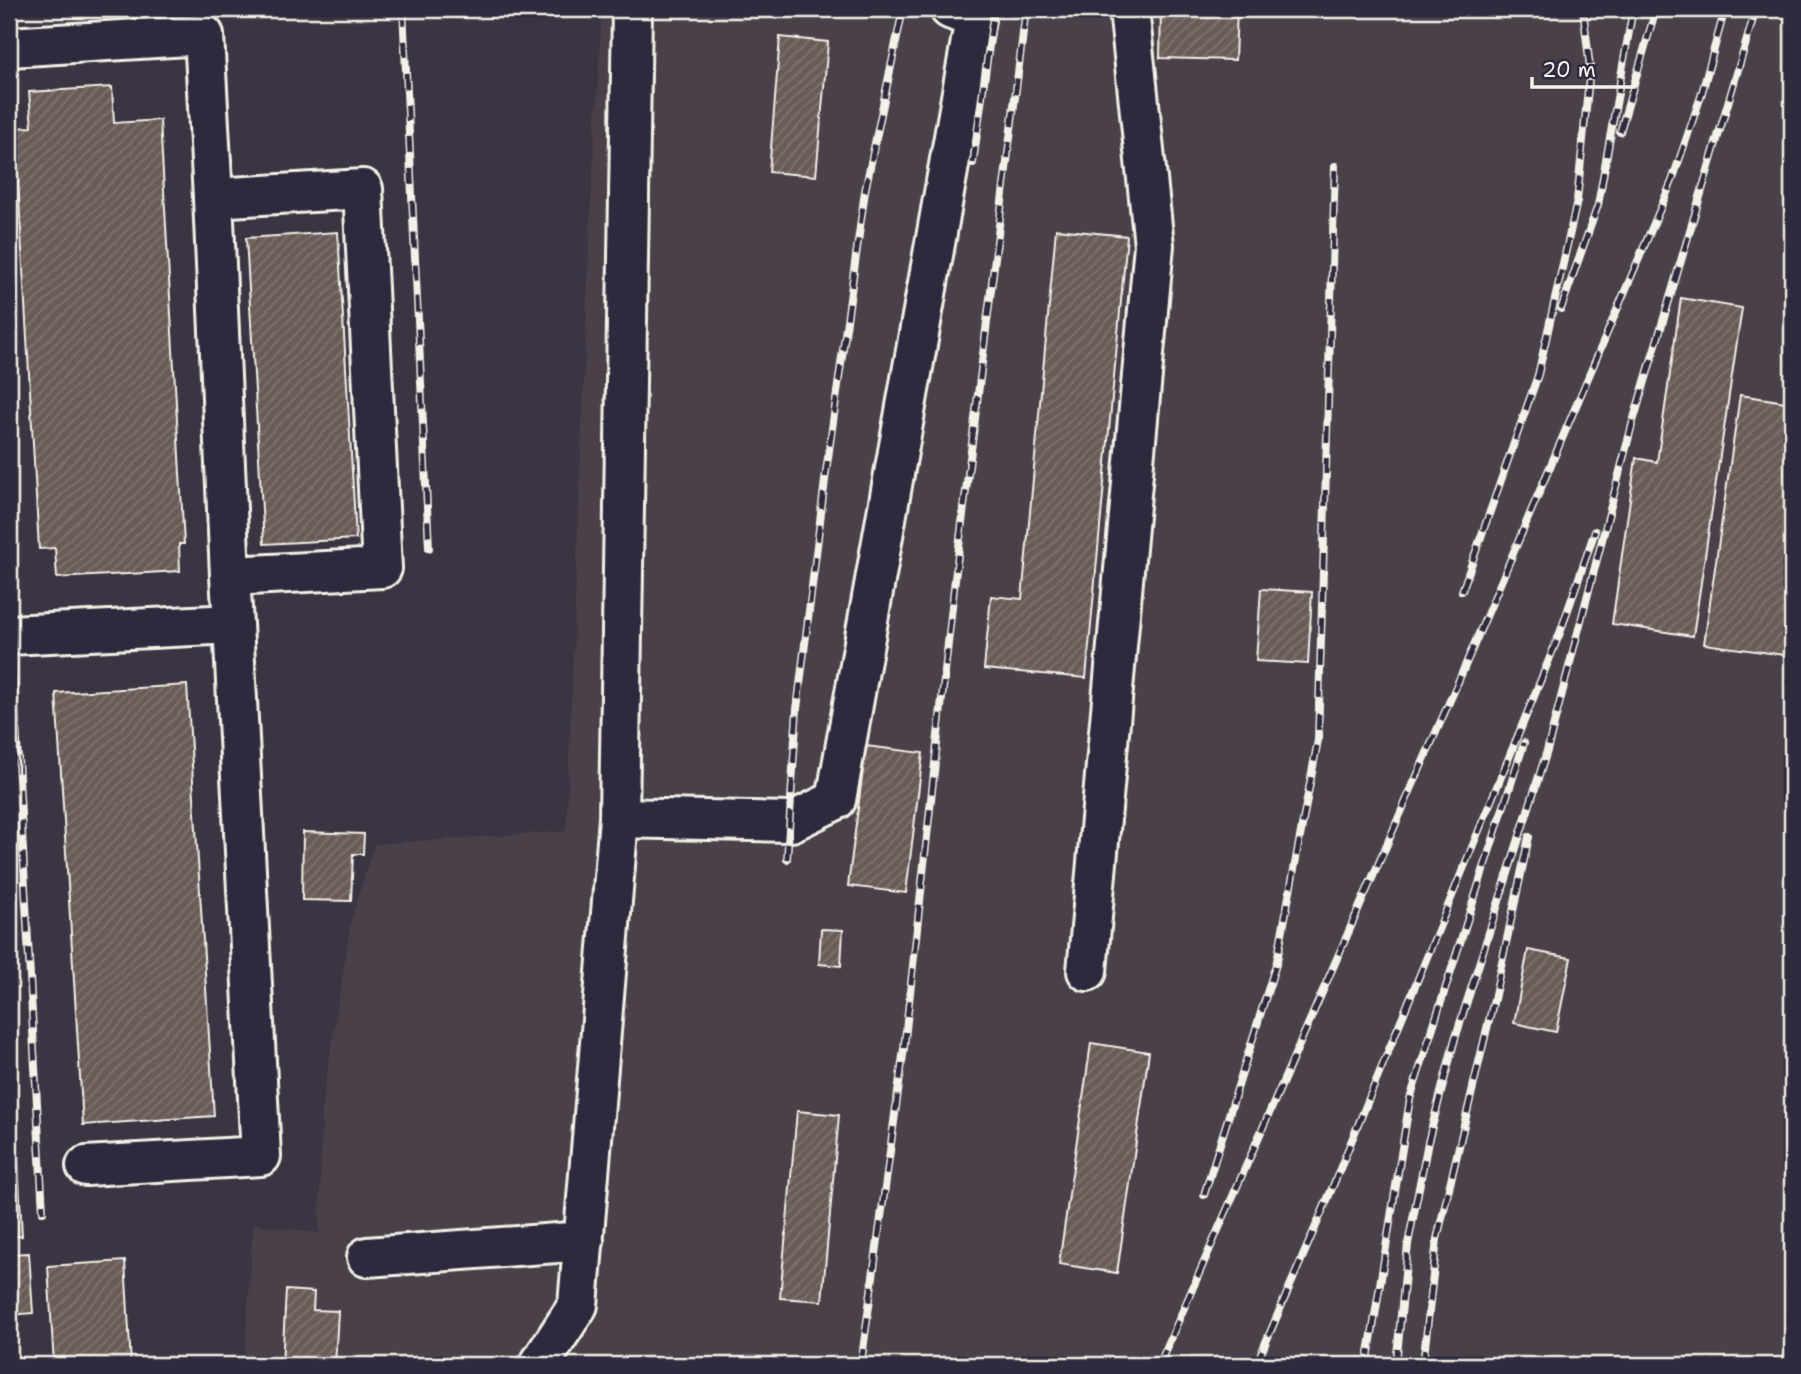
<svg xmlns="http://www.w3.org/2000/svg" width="1801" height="1374" viewBox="0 0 1801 1374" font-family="'Shantell Sans',sans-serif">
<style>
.built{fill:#494049}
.building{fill:url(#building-hatch);stroke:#f4f1e8;stroke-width:2}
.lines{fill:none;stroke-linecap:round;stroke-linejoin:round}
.minor-casing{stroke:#f4f1e8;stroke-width:44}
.minor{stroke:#2f2a3d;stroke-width:38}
.rail-casing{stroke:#f4f1e8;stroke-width:8}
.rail{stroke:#2f2a3d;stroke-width:5;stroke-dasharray:16;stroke-linecap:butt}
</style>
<defs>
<pattern id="building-hatch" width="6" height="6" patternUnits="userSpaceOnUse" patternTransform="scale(1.75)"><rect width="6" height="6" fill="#695c58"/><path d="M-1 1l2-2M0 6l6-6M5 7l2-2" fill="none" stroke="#7f7470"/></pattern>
</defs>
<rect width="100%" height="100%" fill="#3b3442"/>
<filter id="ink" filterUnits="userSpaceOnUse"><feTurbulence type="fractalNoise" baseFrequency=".0143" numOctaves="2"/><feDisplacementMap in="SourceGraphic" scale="14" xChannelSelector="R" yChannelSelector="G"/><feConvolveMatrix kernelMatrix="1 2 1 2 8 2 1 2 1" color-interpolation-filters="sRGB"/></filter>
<g filter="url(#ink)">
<path class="built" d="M602 9H1792V1365H244L253 1224 319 1233 322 1104 351 921 374 844 566 831 590 222Z"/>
<path class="building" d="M1161 9H1237L1235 60 1160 58Z
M780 37 828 42 816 176 769 172Z
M112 87 114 123 160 120 184 544H179L180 571 57 578 55 548 39 549 15 128 32 127 29 92Z
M1056 229 1127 236 1086 678 984 669 991 596 1022 599Z
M338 232 356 539 264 544 246 238Z
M1681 298 1742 308 1693 636 1612 624 1636 458 1657 462Z
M1740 395 1792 403V656L1704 644Z
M1261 589 1312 592 1308 664 1256 661Z
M187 685 214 1116 83 1125 56 693Z
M866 746 923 753 906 893 848 886Z
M303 832 364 834 363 854H353L351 901 302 900Z
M821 929 843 930 841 966 819 964Z
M1528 950 1571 958 1556 1032 1514 1023Z
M9 990 22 1236 9 1237Z
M1091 1043 1149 1052 1117 1273 1059 1264Z
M797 1111 839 1115 822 1301 780 1298Z
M29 1253 33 1313 9 1315V1254Z
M125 1261 131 1365H54L48 1266Z
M286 1290 314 1292 313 1310 338 1311 335 1365H282Z"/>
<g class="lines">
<defs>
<path id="minor" d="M9 47 204 35 213 198
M9 635 233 624 230 576 213 198 363 189 382 568 230 576
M619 818 791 822 836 800 975 19 950 9
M1087 971 1154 245 1129 9
M86 1166 261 1156 233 624
M367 1257 584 1241
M539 1365 578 1305 619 818 632 9"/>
</defs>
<use href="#minor" class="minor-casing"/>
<use href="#minor" class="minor"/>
<defs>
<path id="rail" d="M403 9 429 548
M1620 132 1656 9
M973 163 994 9
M1561 309 1598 205 1633 9
M1462 591 1538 375 1577 201 1590 68 1583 9
M9 597 43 1212
M787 859 797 709 826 472 865 191 903 9
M1204 1195 1277 961 1318 740 1335 166
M861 1365 904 1048 955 579 1026 9
M1159 1365 1465 666 1672 181 1701 96 1725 9
M1256 1365 1328 1198 1560 633 1595 531
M1367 1365 1410 1099 1524 743
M1396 1365 1408 1244 1428 1142 1455 1039 1547 751 1632 425 1756 9
M1423 1365 1437 1239 1494 999 1529 837"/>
</defs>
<use href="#rail" class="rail-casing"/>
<use href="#rail" class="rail"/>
</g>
</g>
<rect width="1801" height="1374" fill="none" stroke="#2f2a3d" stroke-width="35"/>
<rect x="18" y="18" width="1766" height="1339" fill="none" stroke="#f4f1e8" stroke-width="2.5" filter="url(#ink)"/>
<path d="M1532 77v10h102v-10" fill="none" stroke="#f4f1e8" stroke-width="3.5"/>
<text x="1542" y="77" font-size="21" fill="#f4f1e8" stroke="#2f2a3d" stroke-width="5" paint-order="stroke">20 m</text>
</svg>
